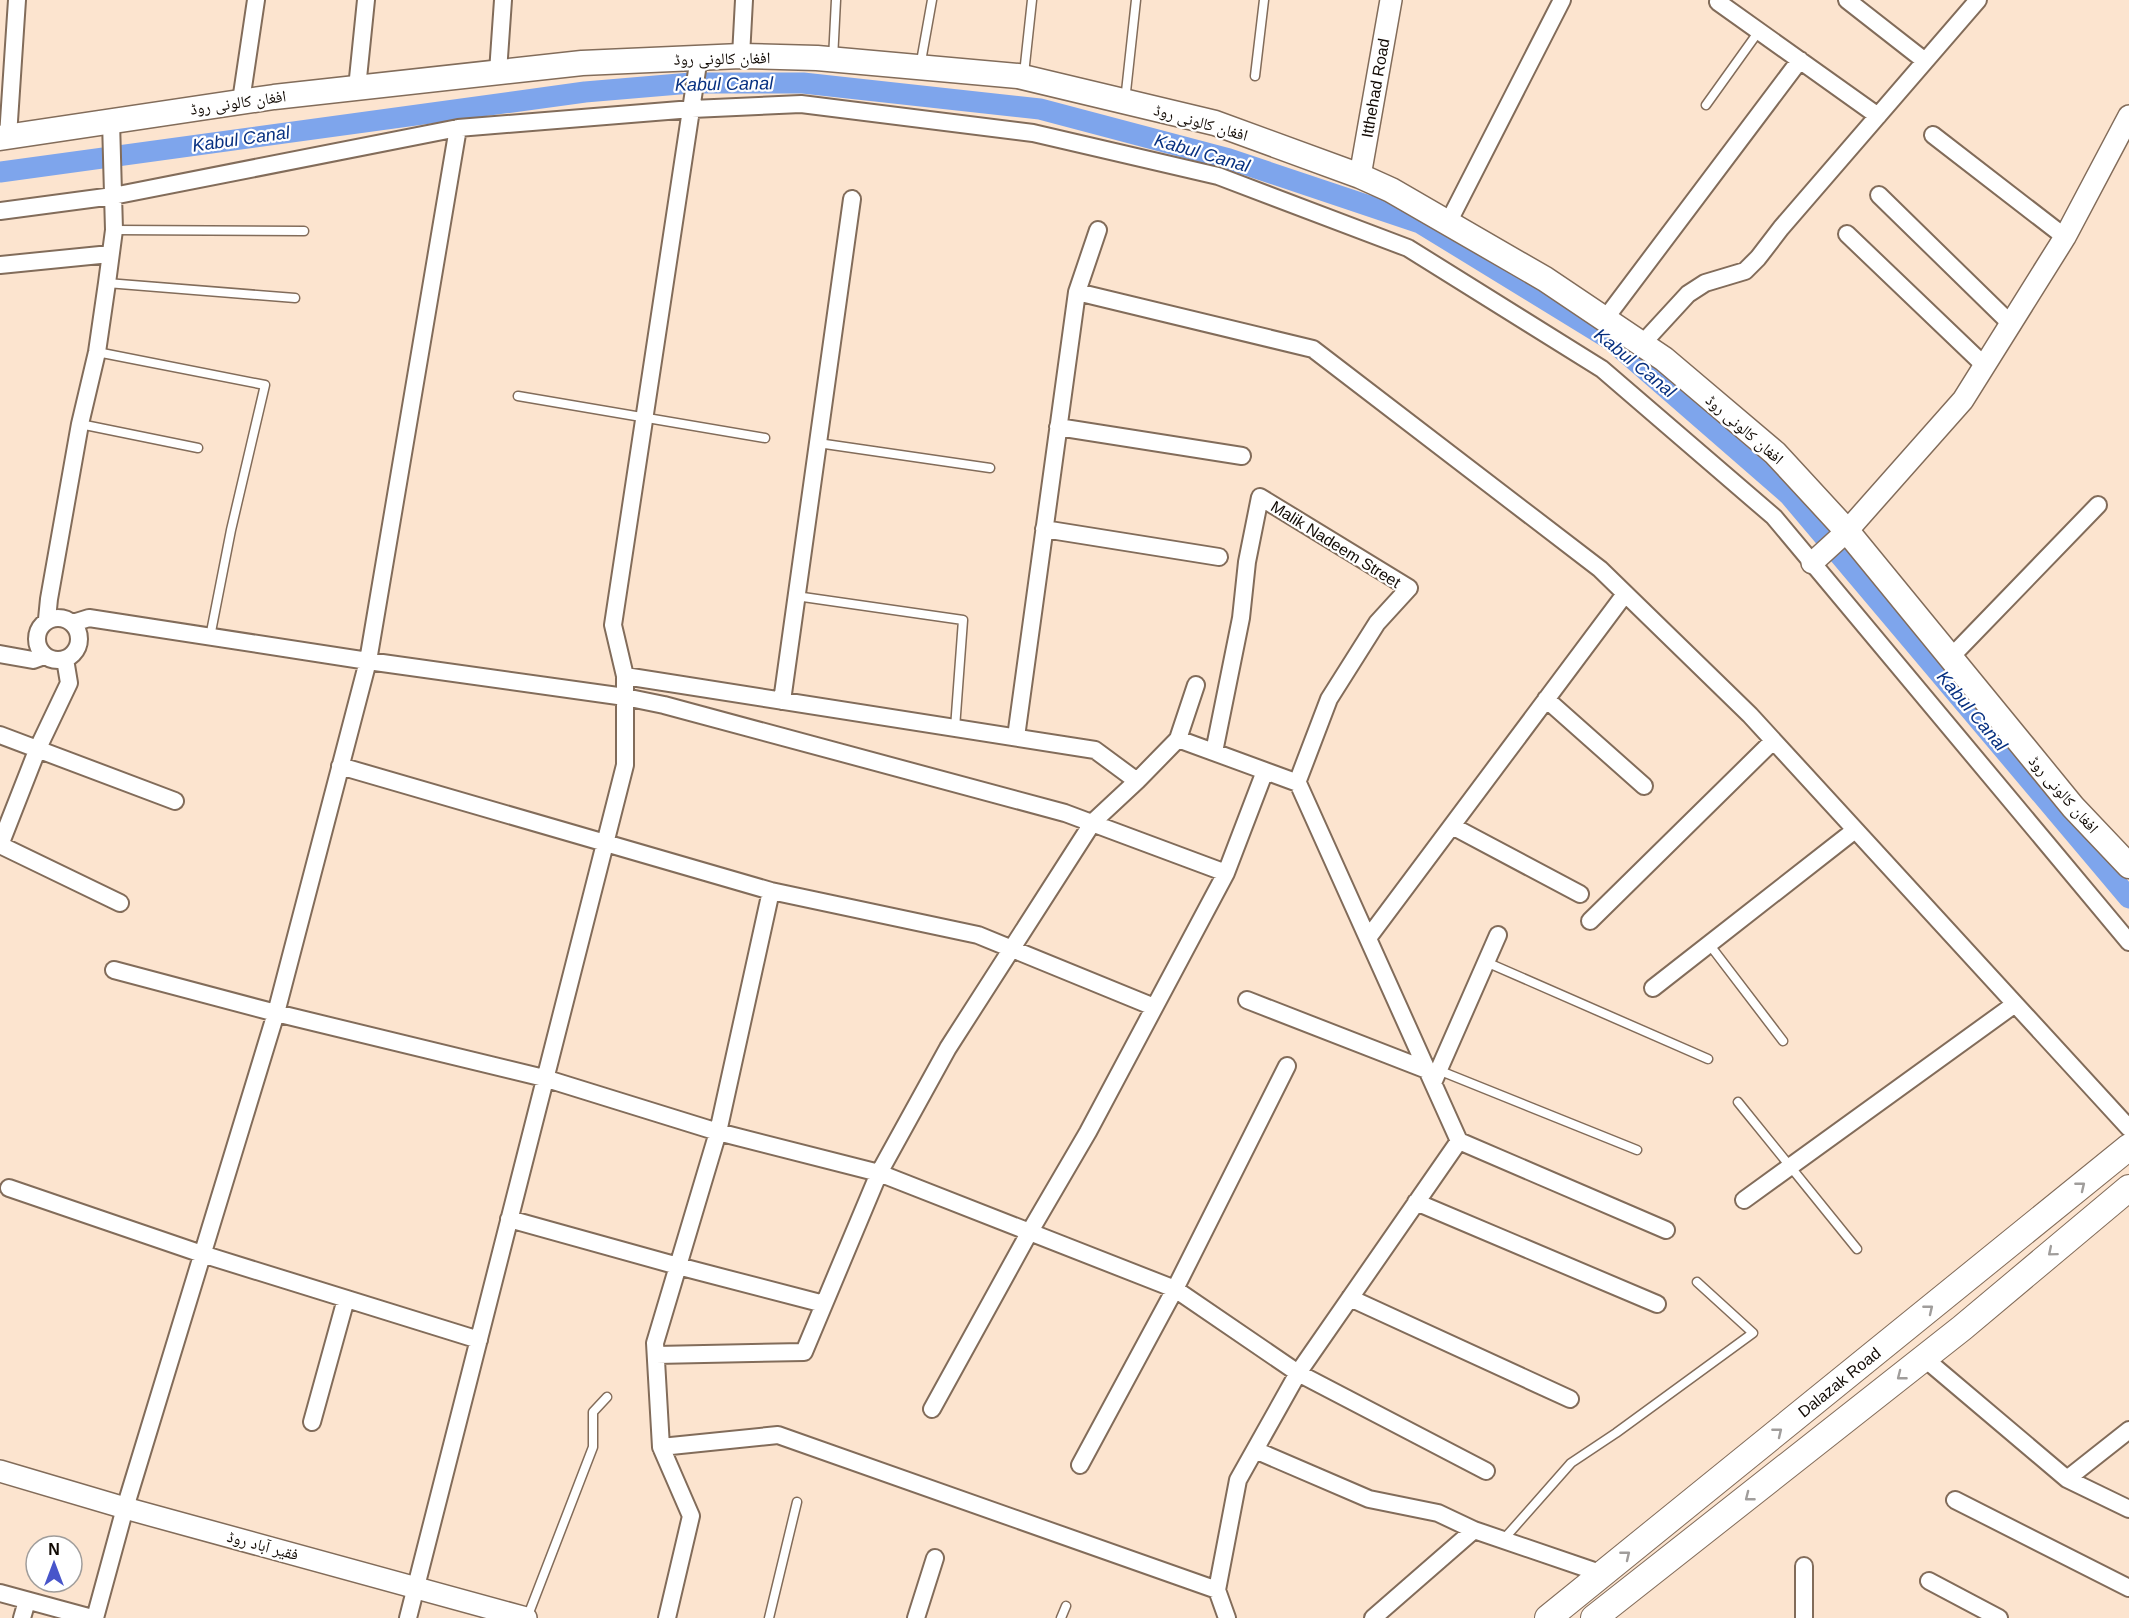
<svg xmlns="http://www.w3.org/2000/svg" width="2129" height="1618" viewBox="0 0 2129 1618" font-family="Helvetica,'Noto Naskh Arabic',sans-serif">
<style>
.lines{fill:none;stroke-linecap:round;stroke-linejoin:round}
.canal{stroke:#7ea5ec;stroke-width:21}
.service-casing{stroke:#826c5a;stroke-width:11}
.minor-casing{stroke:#826c5a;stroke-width:20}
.tertiary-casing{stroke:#826c5a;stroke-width:24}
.secondary-casing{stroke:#826c5a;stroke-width:27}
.primary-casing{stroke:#826c5a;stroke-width:28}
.service{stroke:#fff;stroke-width:8}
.minor{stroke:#fff;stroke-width:16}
.tertiary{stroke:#fff;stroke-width:21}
.secondary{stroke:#fff;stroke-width:24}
.primary{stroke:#fff;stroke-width:26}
.oneway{stroke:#a09d9b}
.labels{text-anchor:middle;stroke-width:4.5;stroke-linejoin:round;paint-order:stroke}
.street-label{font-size:16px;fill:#110a04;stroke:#fff}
.water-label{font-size:18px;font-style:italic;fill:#073080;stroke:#fff}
</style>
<rect width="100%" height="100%" fill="#fce4cf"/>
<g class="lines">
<path class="canal" d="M0 172 585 92 691 83H803L1040 109 1229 159 1420 223 1611 340 1789 495 2129 898"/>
<defs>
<path id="service" d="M833 59 836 0
M920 67 932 0
M1024 74 1032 0
M1255 76 1264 0
M1125 101 1136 0
M1706 105 1759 31
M114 230 304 231
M107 283 295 298
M97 352 265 385 231 530 210 637
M518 396 765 438
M80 424 198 448
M818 443 990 468
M796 596 963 620 955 728
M1709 944 1783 1041
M1486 962 1708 1059
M1438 1070 1637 1150
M1738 1102 1857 1249
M1503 1540 1571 1463 1616 1433 1753 1333 1697 1282
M527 1618 593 1447V1412L607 1397
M769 1618 797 1502
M1061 1618 1066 1606"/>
<path id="minor" d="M1847 0 1925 61
M1718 2 1878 116
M741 56 744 0
M498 72 503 0
M357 88 366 0
M241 101 256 0
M1933 135 2065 237
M8 136 17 0
M1879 195 2012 325
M0 211 113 196 458 128 692 109 801 104 1033 133 1218 176 1408 248 1602 369 1774 517 2129 942
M1448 223 1562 0
M1847 234 1985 366
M0 265 110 254
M1077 292 1313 349 1600 569 1750 715 2129 1128
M1605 319 1800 60
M1642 344 1688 294 1705 283 1745 271 1758 258 1781 228 1978 0
M1058 427 1242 456
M1044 529 1219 557
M37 639a21 21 0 1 1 42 0a21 21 0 1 1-42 0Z
M47 619 49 599 80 424 97 352 107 283 114 230 111 121
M73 623 89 618 368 661 625 697 664 705 1065 813 1226 873
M0 654 33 660 44 656
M1950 658 2098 505
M65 659 69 683 38 748 0 845 120 903
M625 676 1095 750 1137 781
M1546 699 1644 786
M782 701 852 199
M0 735 175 801
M1016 737 1077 292 1098 230
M1178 739 1298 783 1459 1141 1298 1373 1238 1480 1217 1590 1227 1618
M1214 752 1241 618 1247 562 1260 497 1409 588 1377 623 1329 699 1297 783
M340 766 771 891 978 935 1154 1007
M1452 826 1580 894
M1590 921 1773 741
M1368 938 1625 594
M114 970 276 1013 544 1078 718 1132 879 1173 1175 1289 1298 1373 1486 1471
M1653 988 1855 830
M1247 1000 1427 1070
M1433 1083 1498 935
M1459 1141 1666 1230
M9 1188 202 1254 479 1340
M1744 1200 2015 1004
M1416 1202 1657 1304
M509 1219 678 1266 824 1304
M1350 1298 1570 1399
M656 1355 804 1352 879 1173 948 1048 1093 822 1137 781 1178 739 1196 685
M1924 1358 2067 1479 2129 1509
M932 1409 1029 1233 1088 1132 1226 873 1265 771
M312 1422 346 1299
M661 1447 778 1435 1217 1590
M1255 1450 1369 1499 1438 1513 1474 1530 1603 1574
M1080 1465 1175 1289 1287 1066
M2067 1479 2129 1430
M1955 1500 2129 1588
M1929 1581 1999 1618
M0 1593 92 1618
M22 1618 27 1601
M95 1618 125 1508 276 1013 368 661 458 128
M408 1618 625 765V676L613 625 699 57
M667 1618 691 1516 661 1447 655 1343 718 1132 771 891
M916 1618 935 1558
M1373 1618 1474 1530
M1804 1618V1566"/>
<path id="tertiary" d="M1360 176 1391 0
M1812 563 1847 531 1963 400 2065 237 2129 116
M0 1471 125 1508 526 1618"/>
<path id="secondary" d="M0 138 274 97 582 63 741 56 817 58 1018 76 1215 123 1360 176 1391 190 1545 279 1664 359 1775 453 1847 531 2073 807 2129 866"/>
<path id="primary" d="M1548 1618 2129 1147
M1594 1618 1962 1328 2129 1188"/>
</defs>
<use href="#service" class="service-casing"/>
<use href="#minor" class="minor-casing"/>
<use href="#tertiary" class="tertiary-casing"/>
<use href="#secondary" class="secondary-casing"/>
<use href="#primary" class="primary-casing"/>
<use href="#service" class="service"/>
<use href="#minor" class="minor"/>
<use href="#tertiary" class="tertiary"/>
<use href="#secondary" class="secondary"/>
<use href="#primary" class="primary"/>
</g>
<defs><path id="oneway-chevron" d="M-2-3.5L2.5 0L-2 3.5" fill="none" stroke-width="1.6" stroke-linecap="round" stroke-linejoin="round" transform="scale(1.5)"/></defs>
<g class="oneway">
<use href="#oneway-chevron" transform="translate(2081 1186) rotate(-39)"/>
<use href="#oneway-chevron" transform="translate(2052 1252) rotate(140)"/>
<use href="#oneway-chevron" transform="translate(1929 1309) rotate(-39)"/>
<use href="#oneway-chevron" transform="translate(1901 1376) rotate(142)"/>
<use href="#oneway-chevron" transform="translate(1778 1432) rotate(-39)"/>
<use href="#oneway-chevron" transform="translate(1749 1497) rotate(142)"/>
<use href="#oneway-chevron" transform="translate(1626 1555) rotate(-39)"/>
</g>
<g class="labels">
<g class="street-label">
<text transform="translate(722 58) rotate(-1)" y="6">افغان کالونی روڈ</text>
<text transform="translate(1375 88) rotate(-80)" y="6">Itthehad Road</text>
<text transform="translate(238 102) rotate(-8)" y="6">افغان کالونی روڈ</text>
<text transform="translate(1201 122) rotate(16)" y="6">افغان کالونی روڈ</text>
<text transform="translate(1745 429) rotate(41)" y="6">افغان کالونی روڈ</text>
<text transform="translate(1336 544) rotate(32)" y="6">Malik Nadeem Street</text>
<text transform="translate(2064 794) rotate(49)" y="6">افغان کالونی روڈ</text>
<text transform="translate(1839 1382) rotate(-39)" y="6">Dalazak Road</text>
<text transform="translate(263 1545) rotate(15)" y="6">فقیر آباد روڈ</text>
</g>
<g class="water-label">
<text transform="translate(724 84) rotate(-1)" y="6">Kabul Canal</text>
<text transform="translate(241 139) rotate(-8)" y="6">Kabul Canal</text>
<text transform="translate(1202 153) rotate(16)" y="6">Kabul Canal</text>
<text transform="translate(1635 363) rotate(39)" y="6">Kabul Canal</text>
<text transform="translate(1972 711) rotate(50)" y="6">Kabul Canal</text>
</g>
</g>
<g transform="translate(54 1564)"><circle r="28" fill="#ffffff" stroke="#a09d9b" stroke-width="1.5"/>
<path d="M0-4.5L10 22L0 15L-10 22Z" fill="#4855ca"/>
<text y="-9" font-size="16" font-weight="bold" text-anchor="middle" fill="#110a04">N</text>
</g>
</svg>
